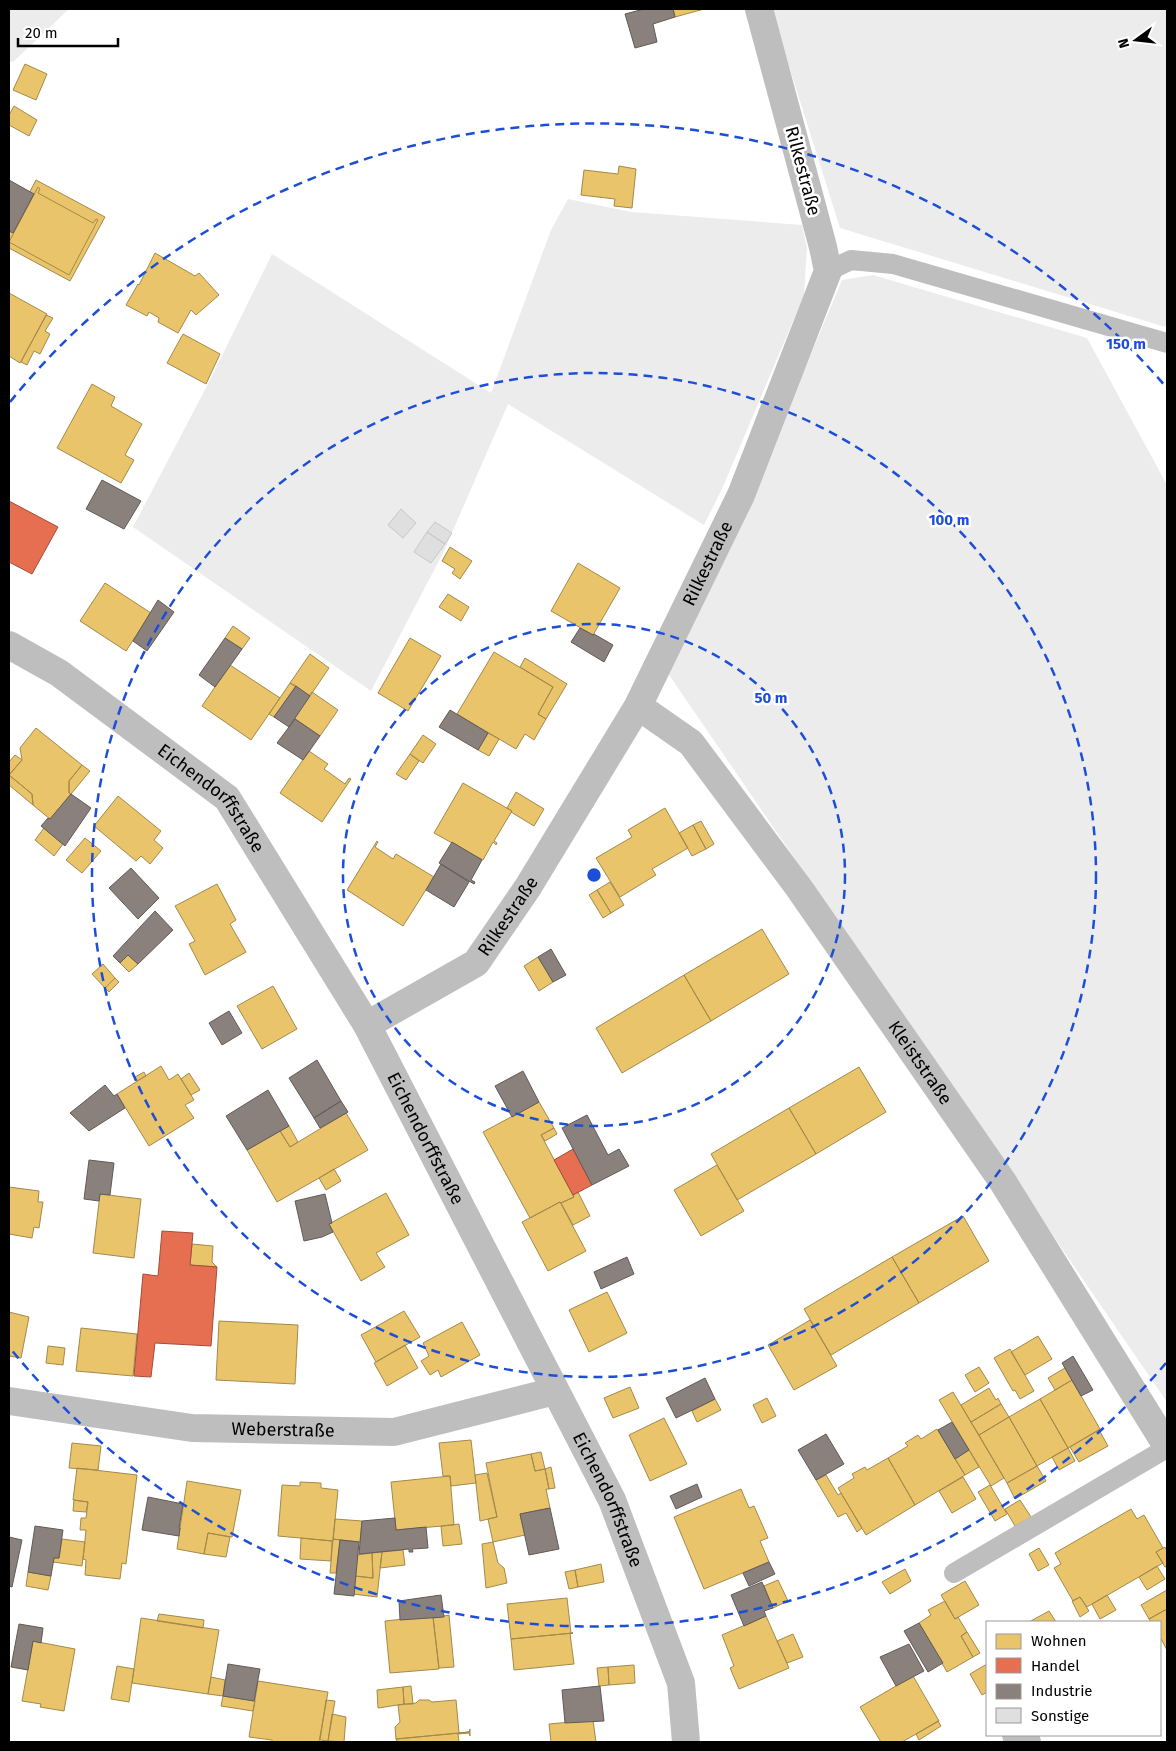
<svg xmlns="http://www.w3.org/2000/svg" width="1176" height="1751" viewBox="0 0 1176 1751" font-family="'Fira Sans',sans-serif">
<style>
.green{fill:#ececec}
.homes{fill:#e9c46a;stroke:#a3894a}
.shops{fill:#e76f51;stroke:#a24e39}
.industry{fill:#8a817c;stroke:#615a57}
.building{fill:#dfdfdf;stroke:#c7c7c7}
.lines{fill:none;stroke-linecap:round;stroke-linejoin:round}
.lane{stroke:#bebebe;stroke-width:20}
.street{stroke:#bebebe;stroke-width:28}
.ring{fill:none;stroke:#1d4ed8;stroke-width:2.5;stroke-dasharray:9 6}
.labels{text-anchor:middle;stroke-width:5;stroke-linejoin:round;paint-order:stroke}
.street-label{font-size:18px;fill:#000;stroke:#fff}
.centre{fill:#1d4ed8;stroke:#fff;stroke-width:2.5}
.ring-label{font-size:15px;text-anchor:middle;font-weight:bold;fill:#1d4ed8;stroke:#fff;stroke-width:5;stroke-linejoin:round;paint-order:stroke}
</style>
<rect width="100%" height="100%" fill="#fff"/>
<path class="green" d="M9 9H69L13 62 9 61Z
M771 9H1167V323L1165 327 840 228Z
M568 199 631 212 802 225 807 248 804 295 722 489 704 525 508 404 444 551 371 691 133 527 208 384 272 254 491 393 551 230Z
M873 275 1087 338 1167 485V1402L665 669 746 509 842 280Z"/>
<path class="homes" d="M673 9H704L675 17Z
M25 64 47 74 36 100 13 90Z
M14 106 37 120 29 136 9 125V115Z
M619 166 636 169 632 208 614 206 615 199 581 195 584 170 618 174Z
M36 180 105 217 70 281 9 248V232Z
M38 187 40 189 38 193 93 223 96 219 98 220 69 275 9 242Z
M155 253 195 276 199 273 219 295 196 315 191 310 178 333 158 322 159 318 149 312 147 316 126 305 138 284 139 285Z
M9 293 47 314 20 363 9 356Z
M46 315 53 318 45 331 50 334 40 354 34 351 27 365 21 362Z
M183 334 220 354 206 384 167 363Z
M92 384 115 397 111 406 142 424 125 455 134 460 121 483 57 448Z
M450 547 472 561 460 579 452 573 455 569 442 561Z
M578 563 620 588 593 635 551 611Z
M105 583 151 613 126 651 80 621Z
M448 594 469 607 461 621 439 607Z
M233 626 250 638 242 649 225 638Z
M410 638 441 656 408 711 378 693Z
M494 652 553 687 538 714 546 719 534 740 525 734 516 749 457 714Z
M310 654 329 668 310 696 290 683Z
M525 658 567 684 546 719 538 714 553 687 520 667Z
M230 665 280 698 251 740 202 706Z
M290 683 296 686 274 717 269 714Z
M312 692 338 710 320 736 294 718Z
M36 728 82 765 69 781V793L71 794 50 819 33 805 32 794 9 775 22 760 20 748Z
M488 733 499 739 489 756 478 750Z
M423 735 436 744 423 763 410 754Z
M309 751 328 764 324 769 345 784 349 778 351 779 322 822 280 793Z
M410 754 419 761 406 780 396 774Z
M15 755 22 760 9 775 32 794 33 805 9 785V762Z
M82 765 90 771 71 794 69 793V781Z
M463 783 512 811 494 841 497 843 496 845 493 842 483 860 434 833Z
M516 792 544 809 534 826 511 812 512 811 507 808Z
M118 796 161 831 154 840 163 848 150 864 141 856 136 861 94 826Z
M665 808 688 848 652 869 656 875 620 897 596 858 632 837 628 830Z
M701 821 714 844 706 849 693 825Z
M693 825 706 849 692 856 679 833Z
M44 828 63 844 54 856 35 840Z
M85 838 101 851 82 873 66 860Z
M377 841 378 842 375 847 393 859 396 854 434 877 403 926 347 890Z
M610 882 624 905 611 913 597 890Z
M217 884 236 920 230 924 246 952 205 975 189 944 195 941 175 906Z
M597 890 611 913 603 918 589 895Z
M762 929 789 974 711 1021 684 975Z
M128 955 138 964 129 972 120 963Z
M538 957 553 982 539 991 524 966Z
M103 964 115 978 105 988 92 974Z
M684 975 711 1021 622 1073 596 1028Z
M115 978 119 982 109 992 105 988Z
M273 986 297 1029 262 1049 237 1006Z
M161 1066 169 1080 178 1074 194 1100 185 1105 194 1118 149 1146 117 1094Z
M859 1067 886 1112 816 1154 789 1108Z
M144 1072 146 1076 137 1081 135 1077Z
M189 1073 200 1090 191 1095 181 1079Z
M539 1102 554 1128 541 1135 574 1197 561 1203 560 1202 530 1218 483 1132Z
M789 1108 816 1154 737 1200 711 1154Z
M346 1113 368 1150 277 1202 247 1150 280 1131 290 1147Z
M289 1126 298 1142 290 1147 280 1131Z
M554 1128 557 1134 545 1141 541 1135Z
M717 1165 744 1211 701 1236 674 1190Z
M334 1169 341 1181 326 1190 319 1178Z
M9 1187 39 1191 38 1202H43L39 1228 34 1227 32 1238 9 1234Z
M578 1192 590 1216 573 1225 561 1203 574 1197 573 1195Z
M386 1193 409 1235 376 1253 385 1267 361 1281 329 1224Z
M100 1194 141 1199 134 1258 93 1253Z
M560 1202 586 1251 548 1271 522 1222Z
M963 1216 989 1261 919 1303 892 1257Z
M192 1244 213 1246 212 1262 217 1267 190 1265Z
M892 1257 919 1303 831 1355 804 1309Z
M607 1292 627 1333 589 1352 569 1310Z
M404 1311 420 1337 376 1362 361 1335Z
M9 1312 29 1317 21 1358 9 1356Z
M810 1320 837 1366 794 1390 768 1345Z
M219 1321 298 1325 295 1384 216 1380Z
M462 1322 480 1355 441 1377 438 1370 430 1375 421 1361 429 1356 423 1343Z
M81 1328 137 1334 133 1376 76 1371Z
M1038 1336 1052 1359 1025 1375 1011 1352Z
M405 1345 418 1368 387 1386 374 1363Z
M48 1346 65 1348 63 1365 46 1363Z
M1010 1349 1034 1391 1020 1399 1015 1390 1013 1391 994 1358Z
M979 1367 989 1383 975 1392 965 1375Z
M1065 1368 1072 1380 1055 1390 1048 1378Z
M1072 1380 1100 1429 1068 1448 1040 1399Z
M630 1387 639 1408 613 1418 604 1398Z
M989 1388 996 1400 998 1398 1001 1404 971 1422 961 1405Z
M953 1392 1004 1478 991 1486 939 1400Z
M767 1398 776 1416 762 1423 753 1405Z
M715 1399 721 1410 697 1422 692 1411Z
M1040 1399 1068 1448 1037 1466 1009 1417Z
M1001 1404 1009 1417 979 1435 971 1422Z
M1009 1417 1037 1466 1007 1483 979 1435Z
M664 1418 687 1464 650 1481 629 1435Z
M937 1429 965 1475 915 1505 888 1458 908 1446 905 1443 918 1435 921 1439Z
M1099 1430 1108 1446 1079 1462 1070 1447Z
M471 1440 476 1483 451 1486 450 1476H443L439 1443Z
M72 1443 101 1446 98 1470 69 1468Z
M1068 1448 1075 1461 1059 1470 1052 1457Z
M969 1450 979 1467 965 1475 955 1459Z
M541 1452 545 1469 535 1471 531 1454Z
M531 1454 535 1471 545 1469 549 1489H546L550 1508 520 1514 525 1535 493 1542 488 1519 497 1517 486 1463Z
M888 1458 915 1505 866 1535 838 1488 854 1478 852 1474 865 1467 867 1470Z
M1037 1466 1046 1481 1015 1499 1007 1483Z
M551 1467 555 1488 549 1489 545 1469Z
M77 1468 137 1475 126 1564 122 1563 120 1579 85 1575 86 1560 83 1559 86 1530H80L81 1518H86L88 1502 73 1500Z
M487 1473 497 1517 480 1521 475 1475Z
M826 1475 838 1495 841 1493 862 1528 857 1532 846 1513 838 1517 816 1480Z
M450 1476 454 1525 396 1530 391 1482Z
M963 1477 976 1499 952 1513 939 1491Z
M187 1481 241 1490 232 1537 208 1533 204 1554 177 1549Z
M300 1482 321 1483V1488L338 1490 333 1541 278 1536 282 1485 300 1486Z
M990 1485 1007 1514 995 1521 978 1492Z
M741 1489 749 1508 754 1506 768 1538 760 1541 769 1562 704 1589 674 1517Z
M74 1500 88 1502 86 1512 73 1511Z
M1020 1500 1031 1517 1015 1526 1005 1509Z
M1131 1509 1137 1519 1144 1515 1163 1548 1156 1552 1163 1563 1087 1607 1080 1597 1073 1601 1054 1568 1061 1564 1055 1553Z
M335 1519 362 1521 360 1542 333 1539Z
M459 1524 462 1544 443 1546 441 1526Z
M208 1533 230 1537 226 1557 204 1554Z
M301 1538 332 1541 331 1561 300 1559Z
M62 1539 85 1542 82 1566 53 1562 54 1558H59Z
M333 1539 340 1540 336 1573H330Z
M493 1542 498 1563 504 1568 507 1583 486 1588 482 1544Z
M1165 1547 1167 1551V1566L1165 1567 1156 1552Z
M1039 1548 1049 1565 1038 1571 1029 1554Z
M403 1550 405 1565 380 1568 382 1552Z
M382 1552 377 1597 353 1594 355 1576 373 1578 372 1553Z
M372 1553 373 1578 355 1576 357 1555Z
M601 1564 604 1582 578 1587 575 1570Z
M1157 1566 1165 1579 1147 1590 1139 1577Z
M905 1569 911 1581 890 1594 882 1582Z
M575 1570 578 1587 569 1589 565 1572Z
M28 1572 51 1576 48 1590 26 1586Z
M778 1580 788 1601 773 1608 764 1586Z
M965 1581 979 1605 955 1619 941 1595Z
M1167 1590V1609L1149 1619 1141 1605Z
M1107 1595 1116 1610 1100 1619 1092 1604Z
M1080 1597 1089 1611 1080 1617 1072 1601Z
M567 1598 571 1633H573L511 1639 507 1604Z
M945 1601 955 1619 958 1617 967 1632 961 1636 973 1657 947 1672 919 1623 931 1615 928 1610Z
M1167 1609V1650L1160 1637V1622H1151L1149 1619Z
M1049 1611 1056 1622H1029Z
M159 1614 204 1620 203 1628 157 1621Z
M449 1615 454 1667 439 1668 433 1618Z
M433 1616 439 1669 390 1673 385 1621Z
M766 1616 789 1668 739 1689 730 1668 734 1666 722 1635Z
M141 1618 219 1630 208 1694 132 1683Z
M967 1632 980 1653 973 1657 961 1636Z
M573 1633 570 1634 574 1664 514 1670 511 1639Z
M793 1634 803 1657 787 1663 777 1641Z
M33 1641 75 1649 64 1711 40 1707 41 1704 22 1701Z
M987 1664V1692L982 1695 970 1674Z
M634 1665 635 1683 609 1685 608 1667Z
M117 1666 134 1669 129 1702 111 1699Z
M608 1667 609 1685 599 1686 597 1668Z
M913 1676 939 1721 902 1742H881L860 1707Z
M211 1677 225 1680 223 1696 208 1694Z
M258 1681 328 1692 319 1742H272V1740L249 1737Z
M411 1686 413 1704H404L403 1687Z
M403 1687 404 1704 378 1708 377 1690Z
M223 1696 255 1701 253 1711 221 1706Z
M326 1700 335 1701 328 1741 320 1740Z
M419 1700H429L432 1702 456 1700 459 1733 469 1732 470 1729V1732L396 1739 395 1727 400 1722 398 1705 416 1703Z
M332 1714 346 1717 344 1742 328 1741Z
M593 1720 596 1742H551L549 1724Z
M938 1721 941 1726 919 1740 916 1734Z
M470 1732V1736L469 1733 458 1734 459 1742H397L396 1739Z"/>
<path class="shops" d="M9 501 58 527 32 574 9 562Z
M573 1149 592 1185 573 1195 554 1160Z
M162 1231 193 1233 190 1265 217 1267 211 1346 155 1343 151 1377 134 1376 143 1274 158 1276Z"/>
<path class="industry" d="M644 9H673L675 17 653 24 657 42 635 48 625 14Z
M9 180 34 194 13 233 9 231Z
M102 480 141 501 124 529 86 509Z
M158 600 174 612 147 651 133 641Z
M580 628 593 635 594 634 613 645 604 662 571 642Z
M225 638 242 649 215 687 199 675Z
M296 686 310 696 289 727 274 717Z
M450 710 488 733 478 750 439 727Z
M295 719 320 736 303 760 277 743Z
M71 794 91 808 65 846 41 826 48 818 50 819Z
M452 842 482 860 471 880 475 882 474 884 439 863Z
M441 864 469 882 454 907 426 890Z
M131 868 159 898 138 919 109 888Z
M155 911 173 930 138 964 128 955 120 963 113 956Z
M551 949 566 975 553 982 538 957Z
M229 1011 242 1033 222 1045 209 1023Z
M317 1060 341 1101 314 1118 289 1078Z
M523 1071 539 1102 512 1117 495 1086Z
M105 1085 114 1096 117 1094 125 1108 89 1131 70 1113Z
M268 1090 289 1126 247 1150 226 1116Z
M341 1101 348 1112 320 1128 314 1118Z
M587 1115 608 1155 619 1149 629 1166 592 1185 562 1128Z
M89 1160 114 1163 110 1195 100 1194 99 1201 84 1199Z
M325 1194 332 1223 329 1224 333 1232 322 1237 304 1241 295 1201Z
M627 1257 634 1274 601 1289 594 1272Z
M1073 1356 1093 1390 1081 1396 1062 1363Z
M705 1378 715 1399 676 1418 666 1398Z
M952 1422 969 1450 955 1459 938 1430Z
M826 1434 844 1464 816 1480 798 1450Z
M697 1484 702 1497 676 1509 670 1496Z
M148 1497 183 1504 179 1528H180L179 1536 142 1530Z
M550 1508 559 1549 529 1555 520 1514Z
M395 1518 396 1530 426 1527 428 1548 412 1549 413 1552H409V1549L359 1554 362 1521Z
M35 1526 63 1530 59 1558H54L51 1576 28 1572Z
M9 1537 22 1540 12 1587 9 1586Z
M340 1540 359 1542 354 1596 334 1594Z
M769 1562 775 1574 749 1586 743 1573Z
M762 1582 773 1608 764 1611 766 1616 744 1626 731 1595Z
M441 1595 444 1617 400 1620 399 1601Z
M919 1623 943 1663 928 1672 904 1631Z
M19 1624 43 1628 41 1643 33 1641 28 1670 11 1667Z
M909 1644 924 1671 896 1686 880 1657Z
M228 1664 260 1669 254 1701 223 1696Z
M600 1686 604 1721 565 1723 562 1690Z"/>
<path class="building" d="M401 509 416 523 403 538 388 525Z
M435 522 452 533 445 544 427 532Z
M427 532 445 544 431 563 414 552Z"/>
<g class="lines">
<path class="lane" d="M828 271 851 260 893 264 1167 343
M954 1573 1167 1448"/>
<g class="street">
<path id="s1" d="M9 645 59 673 227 798 367 1025 612 1500 681 1683 686 1742"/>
<path id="s2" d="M638 706 691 743 799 888 1003 1182 1167 1446"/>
<path id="s3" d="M367 1025 476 963 528 887 638 706 741 495 828 271 823 247 759 9"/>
<path id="s4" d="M9 1401 192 1428 394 1432 555 1391"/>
<path d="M1016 1735 1027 1742"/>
</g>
</g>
<g class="ring">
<circle cx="594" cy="875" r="251"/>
<circle cx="594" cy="875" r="502"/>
<path d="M1166 1363A752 752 0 0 1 10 1348M10 402A752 752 0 0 1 1166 387"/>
</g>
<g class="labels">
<g class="street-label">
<text transform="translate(803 171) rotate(75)" y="6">Rilkestraße</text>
<text dy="6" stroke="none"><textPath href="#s3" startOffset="588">Rilkestraße</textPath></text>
<text dy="6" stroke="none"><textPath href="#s1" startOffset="256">Eichendorffstraße</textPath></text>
<text dy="6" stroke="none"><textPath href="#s3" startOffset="182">Rilkestraße</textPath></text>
<text dy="6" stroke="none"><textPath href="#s2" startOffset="458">Kleiststraße</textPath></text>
<text dy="6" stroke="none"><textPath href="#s1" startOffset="661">Eichendorffstraße</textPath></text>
<text dy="6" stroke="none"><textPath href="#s4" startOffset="276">Weberstraße</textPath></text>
<text dy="6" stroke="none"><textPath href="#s1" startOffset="1066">Eichendorffstraße</textPath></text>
</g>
</g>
<circle cx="594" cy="875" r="8" class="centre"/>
<g class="ring-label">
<text x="1126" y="349">150 m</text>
<text x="949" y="525">100 m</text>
<text x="771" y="703">50 m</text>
</g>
<rect width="1176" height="1751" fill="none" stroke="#000000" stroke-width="20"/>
<rect x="986" y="1621" width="175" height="115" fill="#ffffff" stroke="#999999"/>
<rect x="996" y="1634" width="25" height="15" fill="#e9c46a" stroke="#999999"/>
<text x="1031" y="1646" font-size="15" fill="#000000">Wohnen</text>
<rect x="996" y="1658" width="25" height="15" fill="#e76f51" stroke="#999999"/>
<text x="1031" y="1671" font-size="15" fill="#000000">Handel</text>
<rect x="996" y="1684" width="25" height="15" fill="#8a817c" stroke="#999999"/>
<text x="1031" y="1696" font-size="15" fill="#000000">Industrie</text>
<rect x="996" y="1708" width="25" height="15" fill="#dfdfdf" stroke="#999999"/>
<text x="1031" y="1721" font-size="15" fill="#000000">Sonstige</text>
<g transform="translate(1136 40) rotate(255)" stroke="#ffffff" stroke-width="4" paint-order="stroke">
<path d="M0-4L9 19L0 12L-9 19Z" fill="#000000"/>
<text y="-8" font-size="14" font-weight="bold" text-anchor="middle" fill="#000000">N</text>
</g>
<path d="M18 38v8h100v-8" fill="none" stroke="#000000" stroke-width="2.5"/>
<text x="25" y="38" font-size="15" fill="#000000" stroke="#ffffff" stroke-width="4" paint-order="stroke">20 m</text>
</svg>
